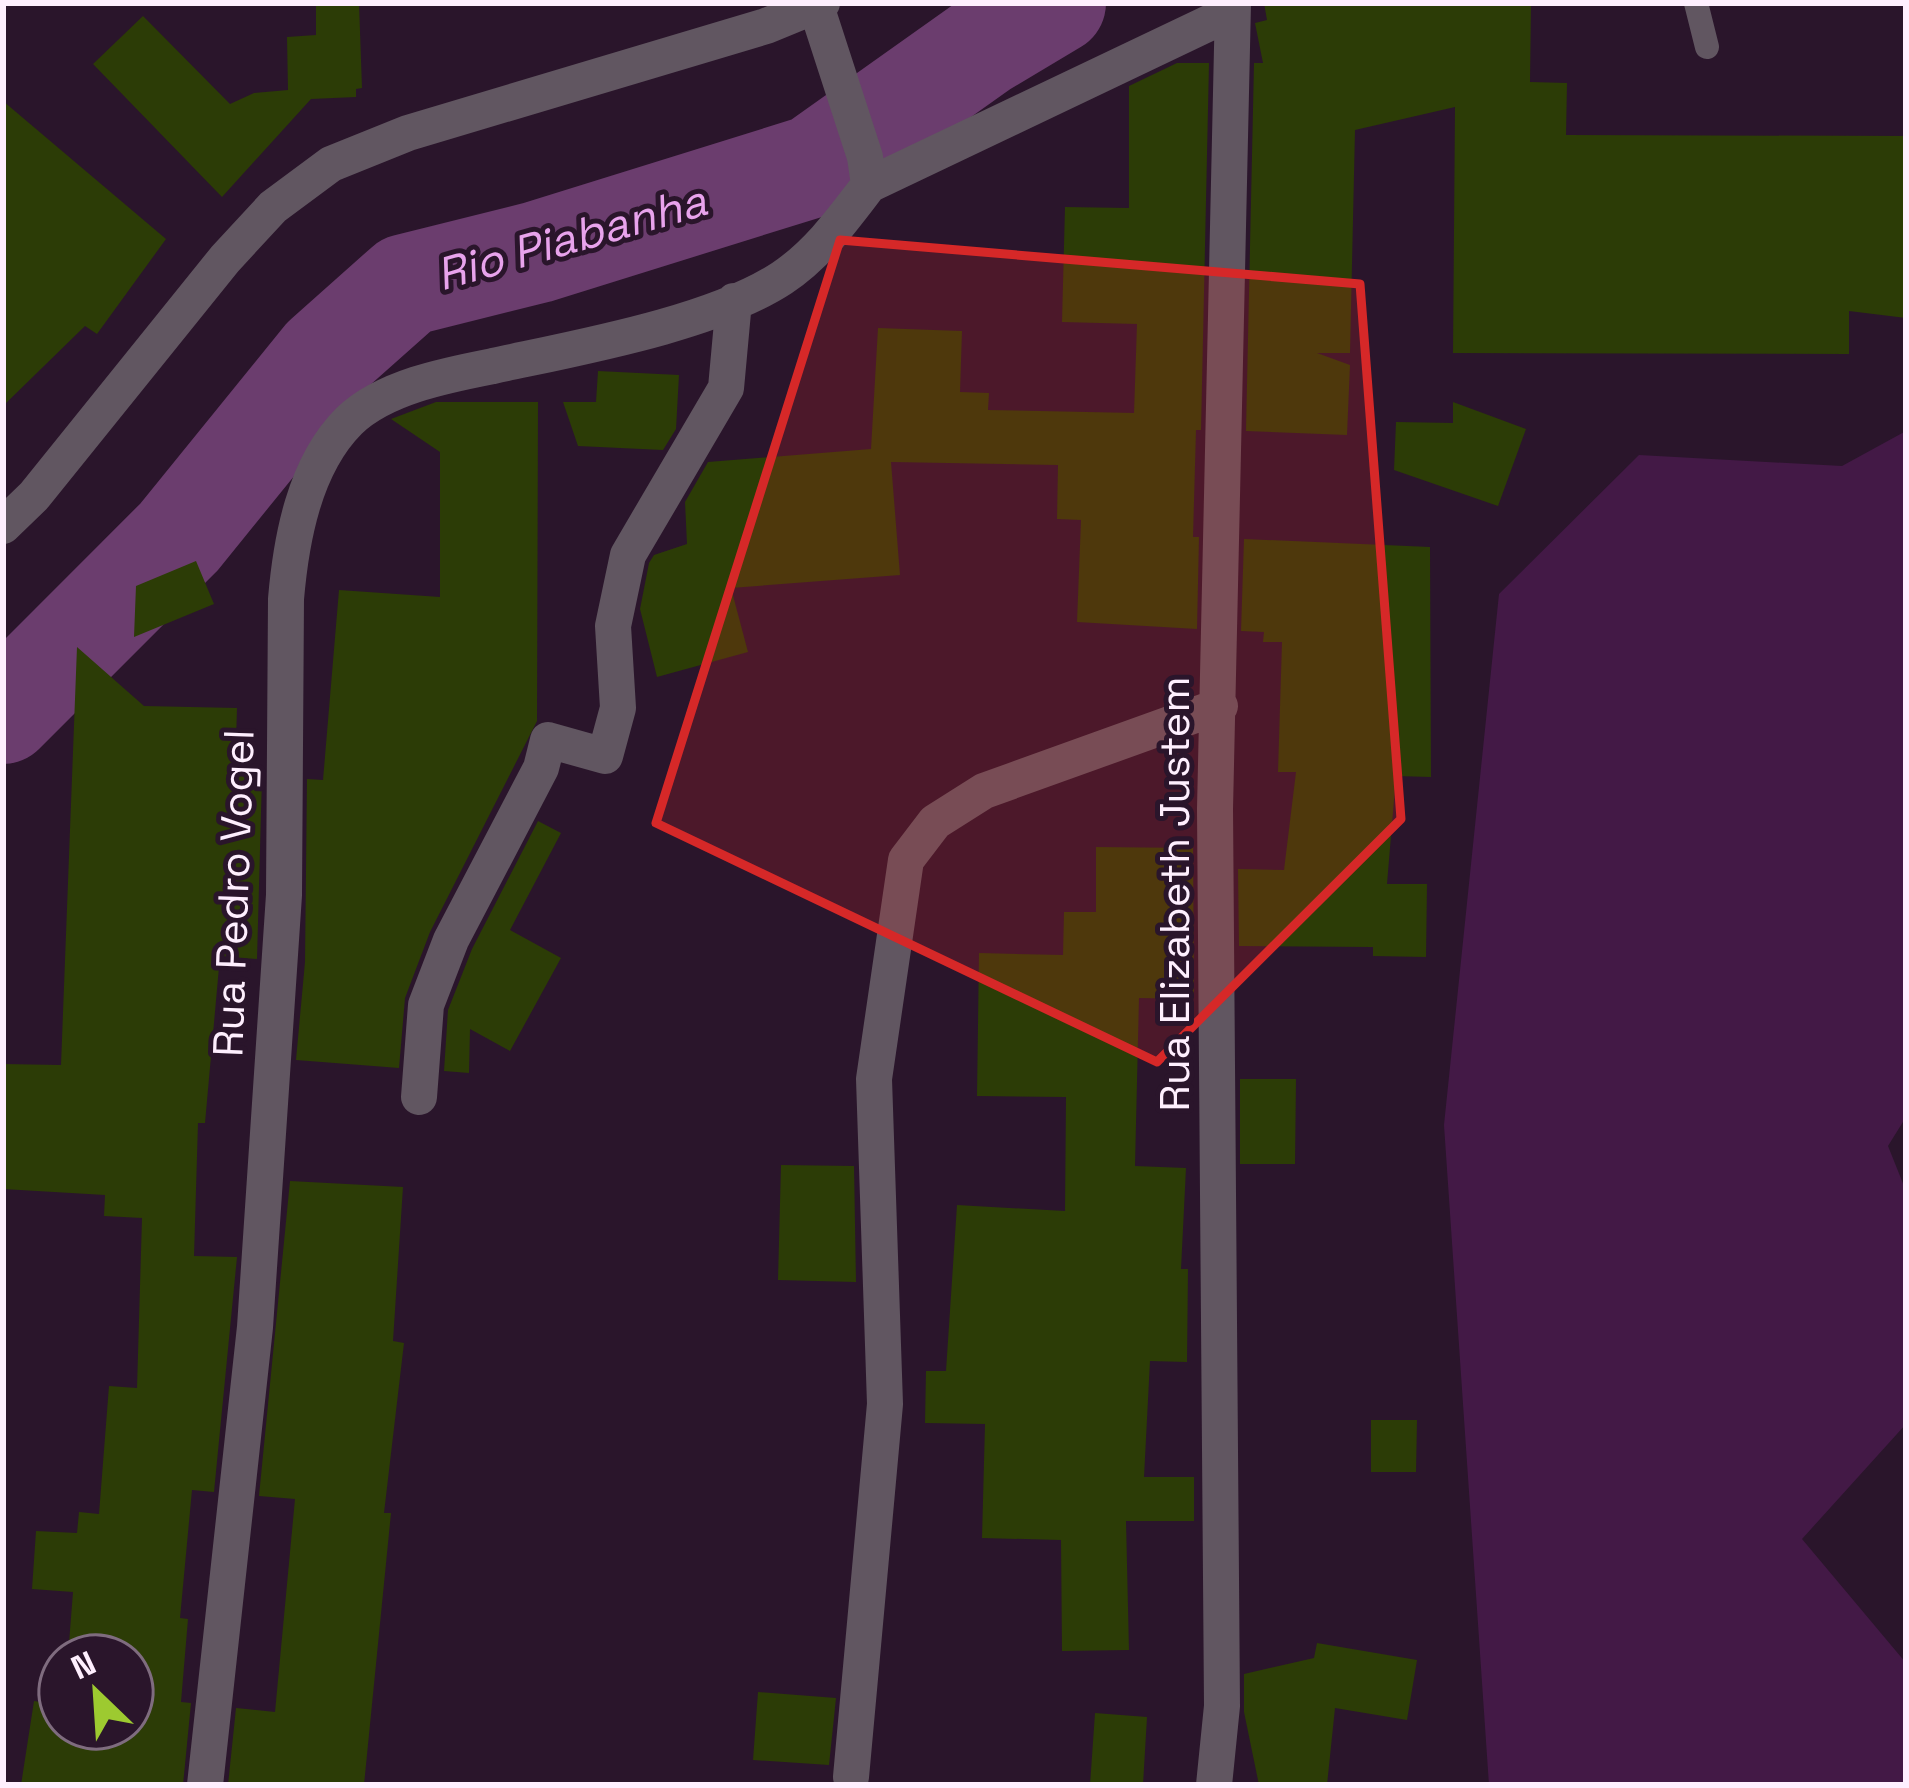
<svg xmlns="http://www.w3.org/2000/svg" width="1909" height="1788" viewBox="0 0 1909 1788" font-family="'Space Grotesk',sans-serif">
<style>
.green{fill:#431946}
.lines{fill:none;stroke-linecap:round;stroke-linejoin:round}
.river{stroke:#6b3d6e;stroke-width:102}
.building{fill:#2c3c06}
.lane{stroke:#615661;stroke-width:24}
.street{stroke:#615661;stroke-width:36}
.marked{fill:#d62828;fill-opacity:0.2;stroke:#d62828;stroke-width:9;stroke-linejoin:round}
.labels{text-anchor:middle;stroke-width:10;stroke-linejoin:round;paint-order:stroke}
.street-label{font-size:42px;fill:#feeffe;stroke:#2a152b}
.water-label{font-size:45px;font-style:italic;fill:#e8a3ec;stroke:#2a152b}
</style>
<rect width="100%" height="100%" fill="#2a152b"/>
<path class="green" d="M1906 431V1117L1888 1146 1906 1191V1424L1802 1539 1906 1663V1785H1489L1444 1125 1499 594 1639 455 1842 466Z"/>
<g class="lines">
<path class="river" d="M3 713 179 537 325 357 406 285 538 252 814 166 983 46 1055 3"/>
</g>
<path class="building" d="M316 3H359L362 88 356 89V97L311 99 222 197 93 64 143 16 230 104 254 93 288 90 287 37 316 35Z
M1264 3H1531L1530 82 1567 83 1566 135 1906 136V318L1849 311V354L1453 353 1455 107 1355 130 1350 353H1317L1350 365 1347 435 1246 431 1254 63H1263L1255 23 1267 20Z
M1177 63H1209L1201 430H1196L1193 537H1199L1197 629 1077 622 1081 520 1057 519 1058 465 891 462 900 575 731 588 748 652 657 677 640 609 649 563 654 555 687 544 685 502 708 462 871 449 878 328 962 331 960 392 989 393 988 410 1134 413 1137 324 1062 322 1065 207 1129 208V86Z
M3 101 166 239 97 334 85 326 3 406Z
M598 371 679 375 676 429 663 450 578 446 563 402H596Z
M436 402H538L537 721 430 932 405 998 399 1068 296 1060 305 962 307 779 323 780 339 590 440 597V452L391 419Z
M1453 402 1526 429 1498 506 1394 470 1396 422 1453 423Z
M1244 539 1430 547 1431 777 1396 776 1387 884H1427L1426 957 1373 956V947L1239 946 1238 869 1284 870 1296 772H1278L1282 642H1263L1264 632 1241 631Z
M196 561 214 604 134 637 136 586Z
M77 647 144 706 237 708 235 774 262 776 257 959 220 956 205 1123H198L194 1256 237 1257 214 1492 192 1490 180 1618 188 1619 181 1702 191 1703 183 1785H21L34 1701 60 1705V1728H132V1656H68L73 1592 32 1589 36 1531 77 1533 79 1512 99 1514 109 1386 137 1388 142 1218 104 1216 105 1195 3 1189V1064L61 1065Z
M538 821 561 833 510 930 561 958 510 1051 470 1029 469 1073 444 1071 448 1010 472 949Z
M1096 847 1193 848 1194 999 1139 998 1135 1166 1186 1168 1181 1269H1188L1187 1362 1150 1361 1144 1477H1194V1521H1126L1129 1650 1062 1651 1061 1540 982 1538 985 1424 925 1423 926 1371H946L957 1205 1065 1211 1066 1097 977 1096 979 953 1063 955 1064 912H1096Z
M1240 1079H1296L1295 1164H1240Z
M781 1165 854 1166 856 1282 778 1280Z
M290 1181 403 1187 393 1341 404 1343 384 1513H391L364 1785H228L236 1708 275 1712 295 1499 259 1496Z
M1371 1420H1417L1416 1472H1371Z
M1317 1643 1417 1660 1407 1720 1335 1708 1327 1785H1259L1244 1712V1674L1314 1658Z
M758 1692 836 1698 829 1765 753 1760Z
M1095 1713 1147 1717 1143 1785H1090Z"/>
<g class="lines">
<path class="lane" d="M1696 3 1707 47"/>
<path class="street" d="M816 6 865 157 869 185
M3 526 34 496 225 259 273 207 331 164 408 133 766 26 822 3
M419 1097 426 1005 451 940 541 768 548 740 605 756 618 708 613 626 628 555 726 388 734 301
M851 1777 885 1404 874 1079 906 860 935 822 984 791 1220 706
M205 1785 255 1327 284 895 286 599C291 540 304 466 349 421 384 387 447 375 493 366 576 348 712 324 782 278 818 254 843 219 869 185L1230 13
M1214 1785 1222 1706 1215 809 1233 3"/>
</g>
<path class="marked" d="M840 240 1360 284 1401 819 1157 1062 656 823Z"/>
<g class="labels">
<g class="street-label">
<text transform="translate(233 893) rotate(-88)" y="15">Rua Pedro Vogel</text>
<text transform="translate(1174 894) rotate(-90)" y="15">Rua Elizabeth Justem</text>
</g>
<g class="water-label">
<text transform="translate(571 237) rotate(-16)" y="16">Rio Piabanha</text>
</g>
</g>
<rect width="1909" height="1788" fill="none" stroke="#feeffe" stroke-width="12"/>
<g transform="translate(96 1692) rotate(335)"><circle r="57" fill="#2a152b" stroke="#7f6c7f" stroke-width="3"/>
<path d="M0-9L21 45L0 30L-21 45Z" fill="#9dca30"/>
<text y="-18" font-size="33" font-weight="bold" text-anchor="middle" fill="#feeffe">N</text>
</g>
</svg>
